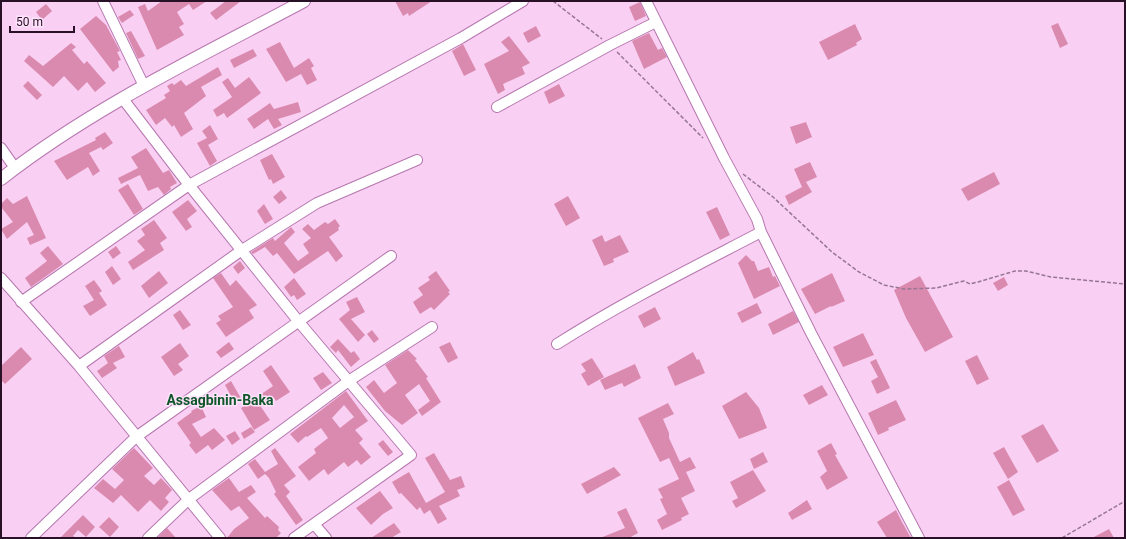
<svg xmlns="http://www.w3.org/2000/svg" width="1126" height="539" viewBox="0 0 1126 539" font-family="Roboto,sans-serif">
<style>
.building{fill:#db8aaf;fill-rule:evenodd}
.lines{fill:none;stroke-linecap:round;stroke-linejoin:round}
.minor-casing{stroke:#b676af;stroke-width:12}
.tertiary-casing{stroke:#b676af;stroke-width:14}
.path{stroke:#977693;stroke-width:1.5;stroke-dasharray:4 2;stroke-linecap:butt}
.minor{stroke:#fff;stroke-width:10}
.tertiary{stroke:#fff;stroke-width:12}
.labels{text-anchor:middle;stroke-width:3;stroke-linejoin:round;paint-order:stroke}
.quarter-label{font-size:14px;font-weight:bold;fill:#0f572a;stroke:#fee2fa}
</style>
<rect width="100%" height="100%" fill="#f9d0f3"/>
<path class="building" d="M162 1H207L193 10 189 4 177 12 184 24 179 27 184 35 157 50 138 7 145 4 148 11Z
M226 1H241L216 20 210 13Z
M395 1H432L409 16 408 13 403 16Z
M640 2 646 16 635 21 629 7Z
M46 4 52 11 42 20 36 12Z
M130 10 134 15 122 23 118 17Z
M96 16 106 25 120 51 117 52 121 60 118 61 119 67 113 72 80 29Z
M1058 23 1068 44 1060 48 1051 26Z
M855 24 862 39 856 43 857 45 828 60 819 42Z
M536 26 541 36 528 43 523 33Z
M131 31 145 56 138 59 126 33Z
M649 33 658 50 662 48 667 57 644 69 632 41Z
M509 36 530 63 522 67 525 74 503 84 505 90 498 94 484 64 509 51 501 42Z
M280 42 294 68 309 58 314 66 311 68 317 80 307 85 301 74 286 82 266 49Z
M71 43 76 47 72 50 84 64 87 61 106 83 95 92 87 82 78 91 64 76 53 87 24 61 29 55 43 66Z
M463 44 476 70 464 76 452 51Z
M253 49 257 56 234 68 230 60Z
M218 67 222 75 201 87 206 96 184 113 193 129 181 137 174 125 172 127 165 118 156 125 146 110 166 98 164 95 170 91 167 86 172 83 174 85 181 80 186 86Z
M249 77 261 93 227 118 224 113 217 117 213 110 232 97 222 82 228 78 235 88Z
M28 81 42 95 37 100 23 86Z
M559 84 565 96 549 104 544 92Z
M298 102 301 112 278 119 282 125 274 129 268 119 254 129 247 119 270 103 274 109Z
M806 122 812 137 796 144 790 127Z
M210 125 218 139 208 145 217 161 210 166 197 143 207 138 202 131Z
M105 132 113 143 103 150 101 147 89 153 100 171 93 176 88 167 67 180 54 161 96 140 95 138Z
M146 148 163 173 169 170 177 183 170 187 171 189 164 195 158 187 148 191 140 175 121 184 118 178 138 168 131 157Z
M272 154 285 177 273 184 271 179 269 180 260 160Z
M810 162 817 177 806 182 812 192 789 205 785 196 802 187 794 169Z
M994 172 1000 184 968 201 961 189Z
M128 184 143 209 134 215 118 190Z
M281 190 287 198 279 204 273 197Z
M27 196 46 238 30 245 27 238 34 235 27 222 7 239 1 229 13 222 1 207V204L7 198 13 204Z
M568 196 580 218 566 226 554 204Z
M188 200 197 211 187 219 192 227 186 231 172 212Z
M264 204 273 219 265 224 257 211Z
M717 207 730 235 720 240 706 212Z
M335 219 340 226 338 228 339 230 329 237 343 256 336 262 328 251 294 274 277 253 273 256 265 247 253 254 251 252 273 238 275 241 291 227 295 232 284 243 298 261 309 253 303 244 311 238 302 229 308 224 314 230 325 222 328 224Z
M154 220 167 238 160 243 164 250 133 270 128 262 145 250 137 241 145 235 141 229Z
M602 235 605 242 620 235 629 252 613 259 614 262 604 266 592 240Z
M48 246 63 264 31 287 25 278 47 261 40 253Z
M116 246 121 253 113 259 108 252Z
M746 255 752 261H754L758 271 769 267 773 277 775 276 780 286 754 299 738 263Z
M240 261 245 268 238 274 233 267Z
M112 266 121 279 113 285 105 272Z
M159 271 168 283 149 298 141 286Z
M436 271 450 291 448 292 450 294 434 310 431 307 420 314 413 302 423 295 418 288 430 280 428 277Z
M221 273 230 286 236 280 257 305 249 310 254 318 226 337 216 323 221 320 218 316 233 307 213 278Z
M832 273 845 301 831 307V306L815 314 801 289Z
M920 276 953 337 925 352 906 318 894 290Z
M1004 277 1008 285 998 291 993 283Z
M294 278 306 294 297 300 294 295 291 297 284 287Z
M94 280 102 291 99 293 107 305 90 316 83 306 94 300 85 286Z
M357 297 365 312 351 319 365 335 358 342 339 319 350 310 346 302Z
M757 303 762 313 742 323 737 313Z
M655 307 661 319 644 328 638 316Z
M180 310 191 325 183 330 173 315Z
M793 311 799 322 773 335 768 324Z
M372 330 379 339 374 343 367 334Z
M863 333 874 355 843 367 833 347Z
M338 339 351 353 354 351 360 359 351 367 338 350 336 353 330 347Z
M229 342 234 349 221 358 216 352Z
M450 342 458 358 448 363 439 347Z
M180 343 189 356 178 364 183 370 174 376 161 357Z
M119 346 125 357 113 363 117 368 102 378 97 371 108 363 104 356Z
M21 347 32 359 5 384 1 380V366Z
M408 350 417 359 415 360 428 377 426 378 441 402 422 416 418 410 430 401 419 384 405 395 418 413 402 425 385 411 366 387 374 380 384 393 397 383 385 365Z
M693 352 697 360 699 359 705 373 675 386 667 367Z
M977 355 989 379 977 385 965 361Z
M592 358 604 377 588 386 581 374 586 371 581 364Z
M876 359 890 388 877 394 871 381 878 377 870 362Z
M635 364 641 378 624 387 622 383 605 390 600 380Z
M271 365 290 392 276 401 274 398 261 407 270 420 254 430 241 408 273 386 263 371Z
M323 372 332 383 321 390 313 378Z
M231 381 242 400 235 403 225 385Z
M822 385 828 395 809 405 803 395Z
M346 391 368 421 355 430 363 439 359 443 371 457 361 465 357 460 348 467 344 462 328 475 324 469 309 481 298 467 316 453 314 449 328 438 321 428 307 437 306 436 298 443 290 434ZM344 405 354 417 340 428 332 418Z
M746 392 759 408 767 428 739 439 722 406Z
M896 400 906 420 888 428 889 430 878 435 868 413Z
M668 403 674 414 663 419 669 433V438L680 462 690 457 696 468 686 472 695 491 681 498 689 514 681 518 682 520 662 530 657 520 667 514 660 499 663 498 658 489 679 479 669 458 660 462 638 418Z
M201 406 206 417 192 424 201 437 214 428 225 440 212 450 208 445 196 454 189 445 191 443 177 423 192 412 191 411Z
M1043 424 1059 451 1037 463 1021 436Z
M251 427 255 432 244 439 241 433Z
M235 431 240 439 232 445 226 436Z
M383 440 393 452 388 456 378 444Z
M831 443 837 454 835 455 848 478 827 490 820 477 827 471 817 451Z
M1004 447 1018 472 1008 479 993 453Z
M134 448 153 468 144 476 154 485 161 478 172 490 165 498 169 502 161 511 150 500 138 512 121 495 113 503 94 488 103 479 115 489 124 480 112 469Z
M275 448 296 476 284 485 290 492 286 496 303 520 296 525 274 494 276 492 269 478 265 474 258 479 248 464 255 459 265 472 278 464 271 451Z
M763 452 768 462 754 469 750 459Z
M434 453 450 480 461 476 465 487 457 490 460 496 439 506 447 519 438 524 430 510 424 514 420 507 417 510 401 493 399 494 392 482 409 472 426 503 445 492 425 458Z
M614 467 621 475 587 494 581 484Z
M753 470 766 491 736 508 732 501 738 498 730 482Z
M229 478 239 492 251 485 256 492 247 498 265 518 267 516 279 527 278 530 281 533 276 538H227L234 529 249 518 239 506 231 511 212 490Z
M1009 480 1025 510 1013 516 997 487Z
M380 491 393 508 383 514 371 525 356 508Z
M807 500 812 509 792 520 788 513Z
M626 508 638 533 629 538H600L625 528 617 512Z
M896 510 902 522 911 538H887L877 522Z
M83 515 95 527 86 537 78 530 73 536 76 538H60Z
M109 517 119 527 110 537 99 527Z
M394 523 401 532 391 538H371Z
M167 528 176 538H157Z
M1109 529 1114 538H1092Z"/>
<g class="lines">
<defs>
<path id="minor" d="M103 1 144 86
M646 1 724 158 757 219 761 232 811 333 919 538
M123 99 189 185 299 322 411 455 294 538
M497 107 610 45 656 22
M1 148 15 168
M1 278 79 366 220 538
M21 302 189 185 461 38 523 1
M557 344C623 302 692 268 761 232
M79 366 242 250 317 203 417 160
M314 524 326 538
M31 538 136 437 391 256
M148 538 189 499 350 380 432 327"/>
<path id="tertiary" d="M1 179C93 107 201 56 304 1"/>
</defs>
<use href="#minor" class="minor-casing"/>
<use href="#tertiary" class="tertiary-casing"/>
<path class="path" d="M553 1 602 39
M617 52 703 138
M743 174 773 197 832 252 859 272 884 285 904 289 936 288 964 281 970 284 978 282 1015 271H1026L1051 277 1125 284
M1062 538 1125 501"/>
<use href="#minor" class="minor"/>
<use href="#tertiary" class="tertiary"/>
</g>
<g class="labels">
<g class="quarter-label">
<text x="220" y="405">Assagbinin-Baka</text>
</g>
</g>
<rect width="1126" height="539" fill="none" stroke="#281026" stroke-width="4"/>
<path d="M10 26v6h64v-6" fill="none" stroke="#281026" stroke-width="2"/>
<text x="16" y="26" font-size="12" fill="#281026" stroke="#fee2fa" stroke-width="3" paint-order="stroke">50 m</text>
</svg>
